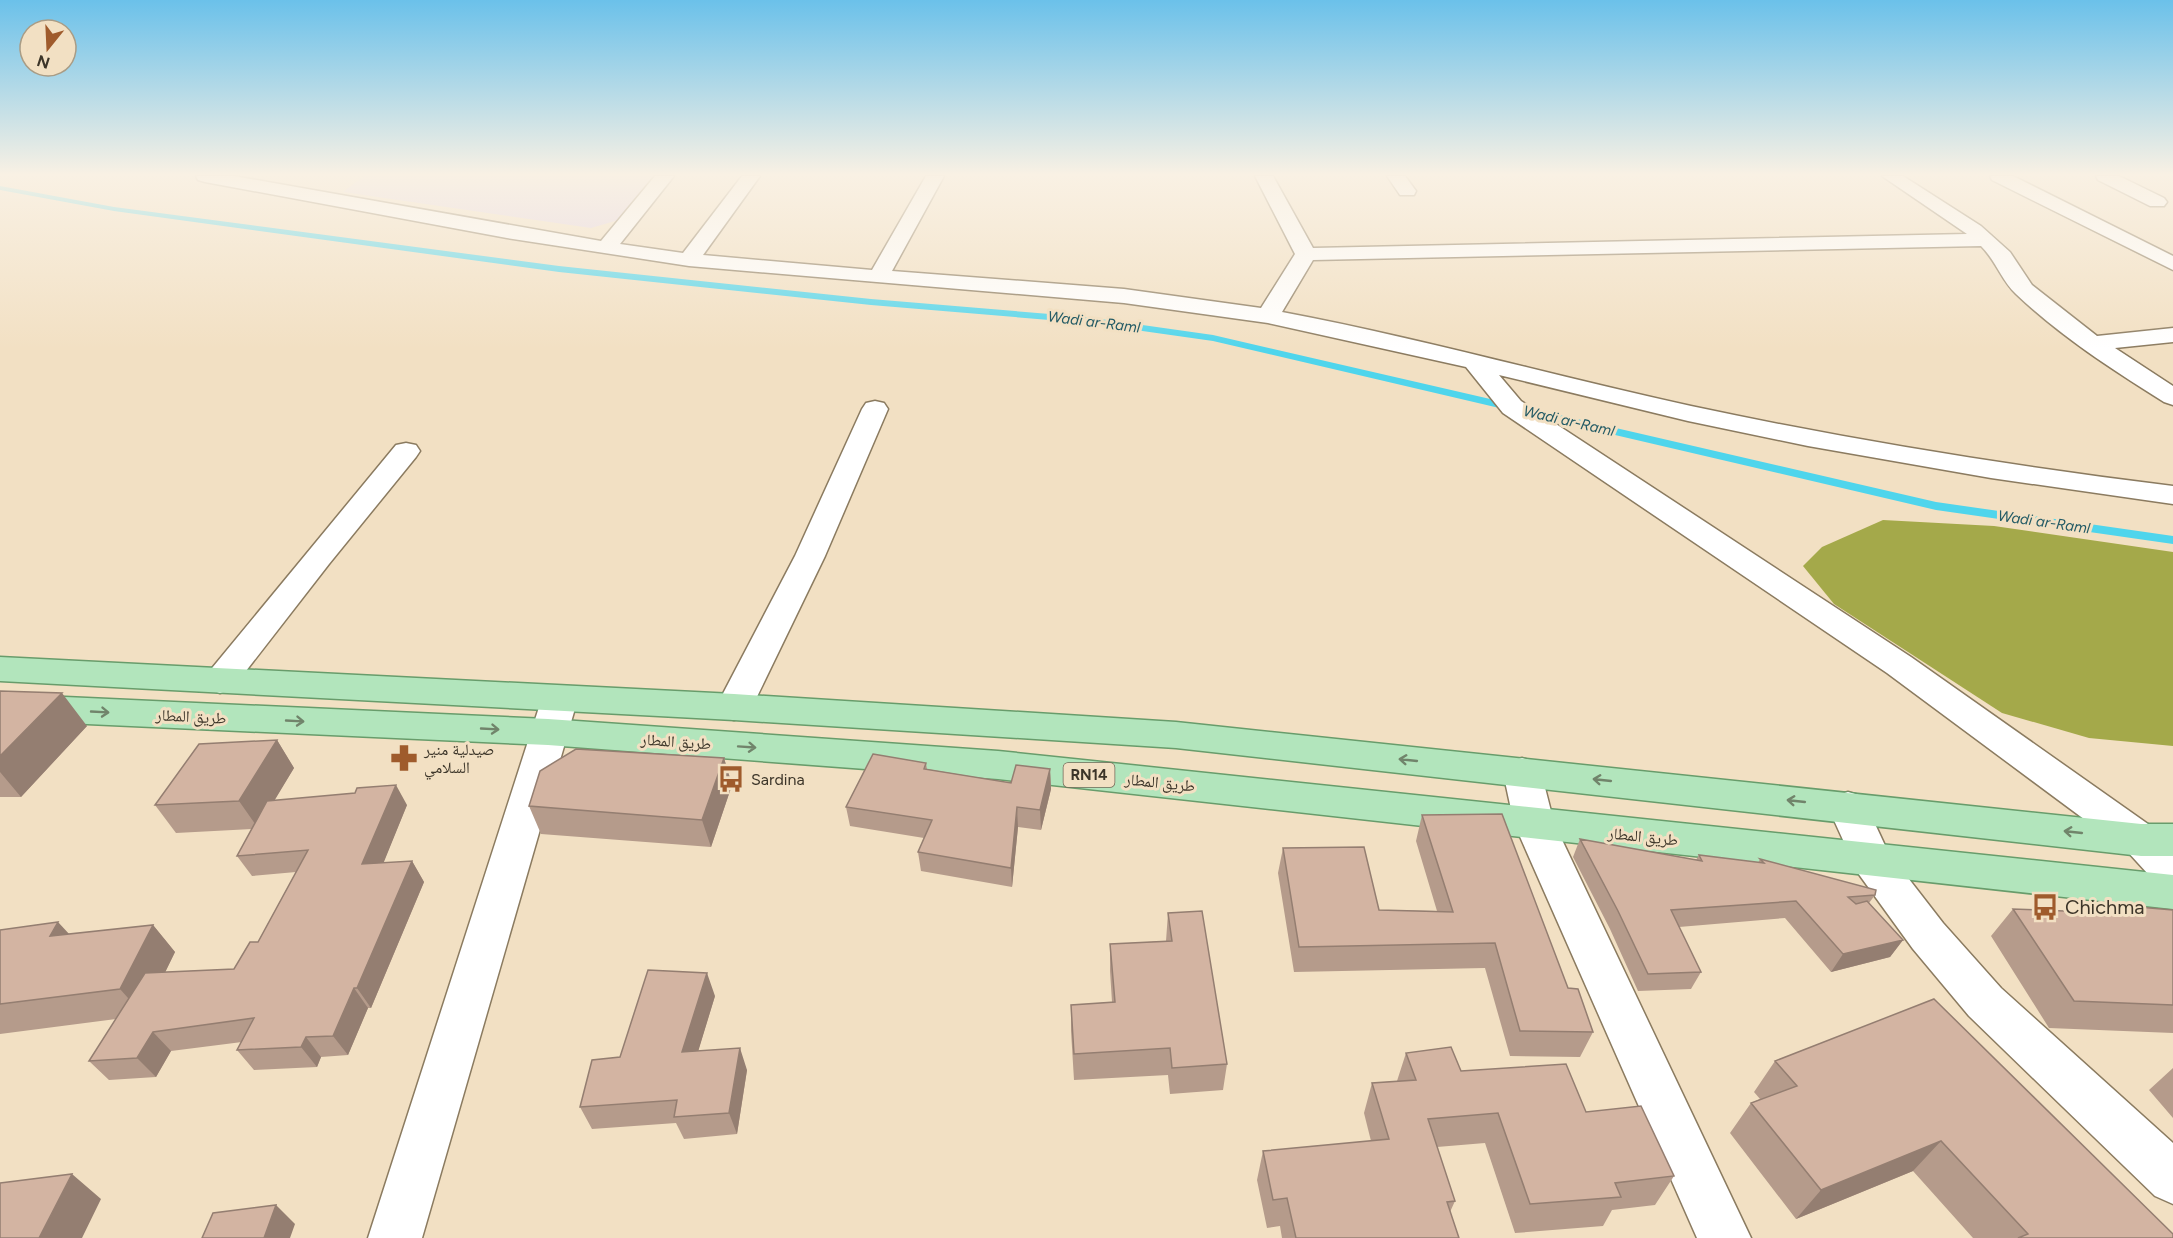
<svg xmlns="http://www.w3.org/2000/svg" width="2173" height="1238" viewBox="0 0 2173 1238" font-family="Figtree,'Noto Naskh Arabic',sans-serif">
<style>
.education{fill:#e2d3e6}
.forest{fill:#a4a94a}
.lines{fill:none;stroke-linecap:round;stroke-linejoin:round}
.stream{fill:#4fd5ec;fill-rule:evenodd}
.minor-casing{stroke:#8b7b60;stroke-width:3}
.major-casing{stroke:#689c6b;stroke-width:3}
.minor{fill:#fff;fill-rule:evenodd}
.major{fill:#b2e5bc;fill-rule:evenodd}
.wall{fill:#b59b8b}
.shaded-wall{fill:#947e71}
.building{fill:#d3b4a2;stroke:#947e71;stroke-width:1.5}
.oneway{stroke:#71846b}
.labels{text-anchor:middle;stroke-width:6;stroke-linejoin:round;paint-order:stroke}
.far-water-label{font-size:15px;font-style:italic;fill:#245b65;stroke:#f2e0c3}
.shield{fill:#f2e0c3;stroke:#736857;stroke-width:1.5}
.shield-label{font-size:15px;font-weight:bold;fill:#3c3529}
.street-label{font-size:16px;fill:#3c3529;stroke:#f2e0c3}
.poi-label{font-size:16px;fill:#3c3529;stroke:#f2e0c3;text-anchor:start}
.near-poi-label{font-size:20px;fill:#3c3529;stroke:#f2e0c3;text-anchor:start}
</style>
<rect width="100%" height="100%" fill="#f2e0c3"/>
<path class="education" d="M364 176H658L622 219 591 228 343 192Z"/>
<path class="forest" d="M1883 520 1994 526 2173 552V746L2089 738 2002 713 1834 604 1803 566 1822 547Z"/>
<g class="lines">
<path class="stream" d="M0 186 114 207 559 266 871 299 1086 317 1213 335 1936 502 2173 536V544L1936 510 1213 341 1086 323 871 305 559 272 114 211 0 190Z"/>
<defs>
<path id="minor" d="M196 176H234L601 241 655 176H674L620 244 683 253 742 176H760L703 255 872 270 926 176H944L892 271 1124 289 1261 308 1295 254 1255 176H1273L1313 248 1967 234 1882 176H1903L1981 226 2010 252 2032 285 2097 336 2173 328V342L2115 348 2173 386V405L2164 402C2113 370 2060 336 2016 294 2001 280 1997 262 1981 246L1313 260 1282 312C1420 338 1554 376 1691 406 1850 440 2011 466 2173 486V504L1991 478 1808 446 1688 421 1499 375 1521 401 1911 657 2155 829 2173 847V890L2158 885 2127 851 1887 673 1503 413 1466 367 1268 323 1124 303 689 266 507 238 205 182 198 180Z
M1387 176H1405L1416 191 1414 195H1400Z
M1990 176H2013L2173 256V270L1992 180Z
M2096 176H2119L2164 198 2167 202 2164 206H2150L2098 180Z
M875 401 884 403 888 409 825 556 752 707 747 716 734 720 721 716 716 707 795 556 862 409 866 403Z
M406 443 416 445 420 451 416 457 329 564 232 689 220 693 208 689 202 681 208 673 396 445Z
M560 686 573 689 578 698 422 1238H368L542 698 547 689Z
M1522 758 1535 762 1541 772 1554 823 1751 1238H1697L1514 823 1503 772 1509 762Z
M1848 792 1862 796 1888 852 1943 923 2001 988 2173 1143V1204L2155 1196 1969 1016 1913 949 1858 873 1828 807 1834 796Z"/>
<path id="major" d="M0 657 734 694 1176 722 2141 824H2173V856H2141L1176 748 734 720 0 681Z
M0 694 548 719 998 751 2173 875V909L998 779 548 745 0 720Z"/>
</defs>
<use href="#minor" class="minor-casing"/>
<use href="#major" class="major-casing"/>
<use href="#minor" class="minor"/>
<use href="#major" class="major"/>
</g>
<path class="wall" d="M0 691 87 726 21 797H0Z
M277 740 294 768 274 800 407 805 383 863 412 861 424 882 371 1008H368L348 1055 321 1057 317 1067 254 1070 237 1050 242 1042 171 1051 156 1077 109 1080 89 1061 116 1019 0 1034V931L70 934 153 925 175 952 165 972 234 969 258 942 296 872 252 876 237 856 252 829 176 833 155 805Z
M724 758 732 785 711 847 541 834 529 806Z
M926 763 927 769 1011 783 1050 769 1051 789 1041 830 1018 827 1012 887 921 871 918 852 924 838 850 826 846 807Z
M1422 815 1568 988 1593 1032 1580 1057 1510 1056 1485 968 1294 972 1278 873 1283 848 1379 910 1437 911 1416 841Z
M1580 839 1696 860 1699 855 1758 863 1760 859 1875 895 1869 903 1903 940 1890 957 1831 972 1785 918 1679 927 1701 972 1691 989 1638 991 1610 929 1573 857Z
M2138 907 2173 910V1033L2049 1028 1991 936 2013 909 2132 914Z
M1168 913 1227 1064 1223 1090 1170 1094 1168 1075 1074 1080 1071 1031V1005L1112 1002 1110 971V944L1166 941Z
M715 996 698 1051 747 1070 737 1134 684 1139 676 1123 592 1129 580 1107 620 1057Z
M1406 1053 1586 1112 1674 1176 1655 1205 1612 1210 1603 1226 1515 1233 1485 1143 1437 1147 1455 1201 1450 1212 1459 1238H1282L1280 1226 1267 1228 1257 1180 1263 1151 1371 1141 1364 1113 1372 1083 1397 1081Z
M1775 1061 2173 1238H1973L1913 1171 1796 1219 1730 1133 1751 1103 1760 1099 1754 1092Z
M2173 1068V1118L2149 1090Z"/>
<path class="shaded-wall" d="M62 693 87 726 21 797 0 772V756Z
M277 740 294 768 258 828 239 801Z
M724 758 732 785 711 847 702 820Z
M1050 769 1051 789 1041 830 1040 810Z
M396 785 407 805 375 884 362 864Z
M1017 807 1018 827 1012 887 1011 868Z
M412 861 424 882 371 1008 357 988Z
M58 922 83 949 50 936Z
M153 925 175 952 144 1016 120 989Z
M1903 940 1890 957 1831 972 1843 954Z
M707 973 715 996 691 1075 682 1052Z
M354 988 368 1008 348 1055 333 1036Z
M153 1032 171 1051 156 1077 137 1058Z
M306 1037 321 1057 317 1067 301 1047Z
M740 1048 747 1070 737 1134 729 1113Z
M1941 1141 1913 1171 1796 1219 1821 1190Z
M72 1174 101 1199 82 1238H39Z
M276 1205 295 1224 290 1238H264Z"/>
<path class="building" d="M0 691 62 693 0 756Z
M277 740 239 801 155 805 199 744Z
M576 749 724 758 702 820 529 806 540 771Z
M873 754 926 763 924 769 1011 783 1016 765 1050 769 1040 810 1017 807 1011 868 918 852 932 820 846 807Z
M396 785 362 864 412 861 357 988H354L333 1036 306 1037 301 1047 237 1050 254 1018 153 1032 137 1058 89 1061 145 973 234 969 250 942H258L308 850 237 856 267 801 355 793 357 788Z
M1502 814 1568 988 1578 989 1593 1032 1520 1031 1495 943 1299 947 1283 848 1364 847 1379 910 1453 912 1422 815Z
M1580 839 1702 861 1699 855 1764 863 1760 859 1876 890 1875 895 1848 897 1856 904 1867 901 1903 940 1843 954 1796 901 1671 910 1701 972 1648 974 1618 911Z
M2138 907 2173 910V1005L2074 1001 2013 909 2143 914Z
M1202 911 1227 1064 1172 1068 1170 1048 1074 1054 1071 1005 1115 1002 1110 944 1172 941 1168 913Z
M58 922 50 936 153 925 120 989 0 1004V930Z
M648 970 707 973 682 1052 740 1048 729 1113 674 1117 677 1100 580 1107 592 1060 620 1057Z
M1934 999 2173 1234V1238H2018L2028 1234 1941 1141 1821 1190 1751 1103 1797 1086 1775 1061Z
M1451 1047 1461 1071 1566 1064 1586 1112 1641 1106 1674 1176 1615 1183 1621 1197 1530 1204 1498 1113 1428 1119 1455 1201 1447 1202 1459 1238H1296L1287 1198 1273 1200 1263 1151 1389 1139 1372 1083 1416 1080 1406 1053Z
M72 1174 39 1238H0V1183Z
M276 1205 264 1238H202L213 1213Z"/>
<defs><path id="oneway-shaft" d="M-6 0H5M1.5-3L5.5 0L1.5 3" fill="none" stroke-width="1.6" stroke-linecap="round" stroke-linejoin="round" transform="scale(1.5)"/></defs>
<g class="oneway">
<use href="#oneway-shaft" transform="translate(100 712) rotate(3)"/>
<use href="#oneway-shaft" transform="translate(295 721) rotate(3)"/>
<use href="#oneway-shaft" transform="translate(490 729) rotate(3)"/>
<use href="#oneway-shaft" transform="translate(747 747) rotate(4)"/>
<use href="#oneway-shaft" transform="translate(1408 760) rotate(-174)"/>
<use href="#oneway-shaft" transform="translate(1602 780) rotate(-174)"/>
<use href="#oneway-shaft" transform="translate(1796 801) rotate(-174)"/>
<use href="#oneway-shaft" transform="translate(2073 832) rotate(-174)"/>
</g>
<linearGradient id="sky" x2="0" y2="1"><stop stop-color="#6bc1ea"/><stop offset="0.5" stop-color="#f9f1e4"/><stop offset="1" stop-color="#f9f1e4" stop-opacity="0"/></linearGradient>
<rect width="2173" height="349" fill="url(#sky)"/>
<defs>
<symbol id="pharmacy-bare" viewBox="-9 -9 18 18"><path d="M-2-6h4v4h4v4h-4v4h-4v-4h-4v-4h4Z" fill="#9f5b2c" stroke="#f2e0c3" stroke-width="2.5" paint-order="stroke"/></symbol>
<symbol id="bus-bare" viewBox="-9 -9 18 18"><path d="M-5-6H5V4H4V6H2V4H-2V6H-4V4H-5ZM-3.5-4V0h7V-4ZM-3.5 1.2v1.5H-2V1.2ZM2 1.2v1.5H3.5V1.2Z" fill="#9f5b2c" stroke="#f2e0c3" stroke-width="2.5" paint-order="stroke"/></symbol>
</defs>
<g fill-rule="evenodd">
<use href="#pharmacy-bare" x="385" y="739" width="38" height="38"/>
<use href="#bus-bare" x="712" y="760" width="38" height="38"/>
<use href="#bus-bare" x="2026" y="888" width="38" height="38"/>
</g>
<g class="labels">
<g class="far-water-label">
<text transform="translate(1094 322) rotate(7)" y="5">Wadi ar-Raml</text>
<text transform="translate(1569 421) rotate(13)" y="5">Wadi ar-Raml</text>
<text transform="translate(2044 522) rotate(8)" y="5">Wadi ar-Raml</text>
</g>
<rect class="shield" x="1063.5" y="763" width="51" height="24" rx="4.5"/>
<g class="shield-label">
<text x="1089" y="780">RN14</text>
</g>
<g class="street-label">
<text transform="translate(191 716) rotate(3)" y="6">طريق المطار</text>
<text transform="translate(676 741) rotate(4)" y="6">طريق المطار</text>
<text transform="translate(1160 782) rotate(6)" y="6">طريق المطار</text>
<text transform="translate(1643 836) rotate(6)" y="6">طريق المطار</text>
</g>
<g class="poi-label">
<text x="424" y="755">صيدلية منير<tspan x="424" dy="18">السلامي</tspan></text>
<text x="751" y="785">Sardina</text>
</g>
<g class="near-poi-label">
<text x="2065" y="914">Chichma</text>
</g>
</g>
<g transform="translate(48 48) rotate(198)"><circle r="28" fill="#f2e0c3" stroke="#a99c85" stroke-width="1.5"/>
<path d="M0-4.5L10 22L0 15L-10 22Z" fill="#9f5b2c"/>
<text y="-9" font-size="16" font-weight="bold" text-anchor="middle" fill="#3c3529">N</text>
</g>
</svg>
